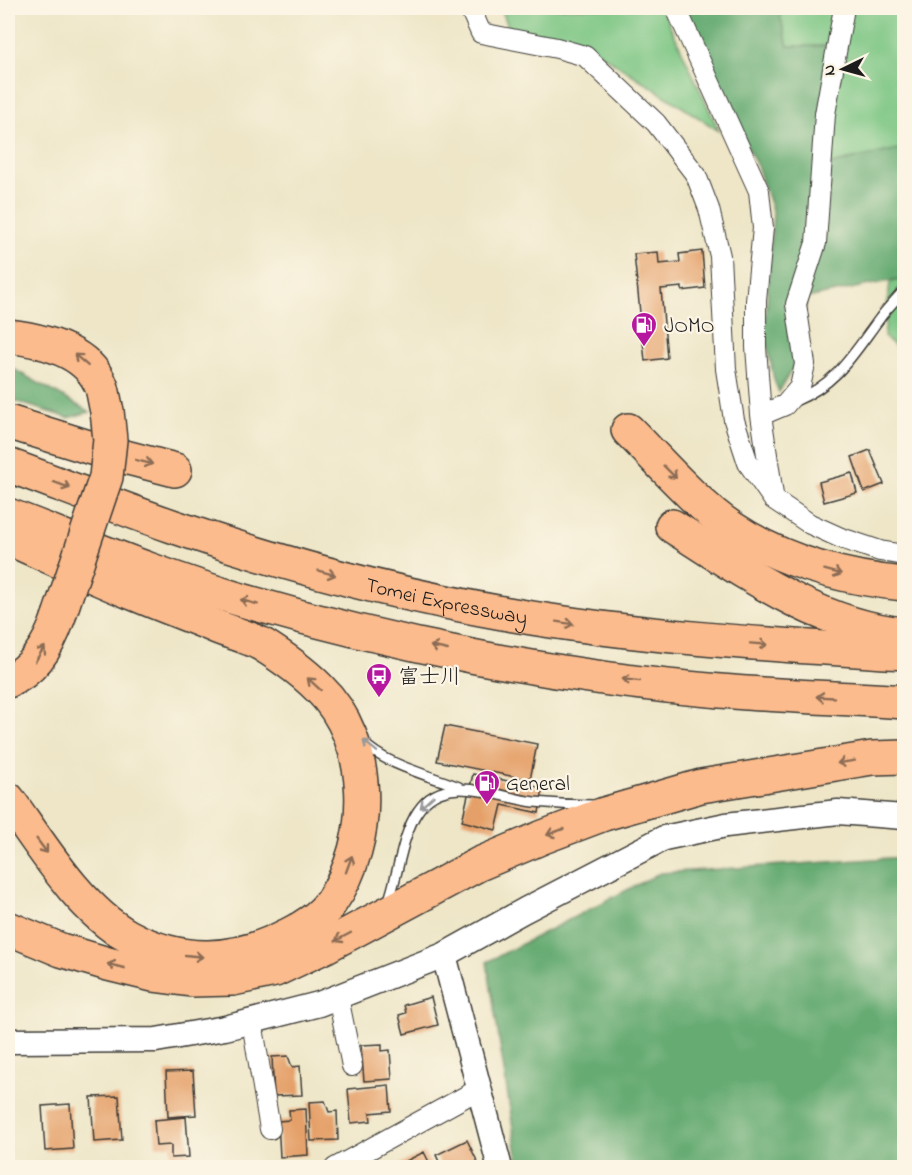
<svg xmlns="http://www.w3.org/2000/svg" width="912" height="1175" viewBox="0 0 912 1175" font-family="'Indie Flower','Klee One',sans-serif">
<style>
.green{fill:#7dc684;stroke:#4c7150;stroke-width:1.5}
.forest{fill:#66ab72;stroke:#416447;stroke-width:1.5}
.building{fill:#e5a069}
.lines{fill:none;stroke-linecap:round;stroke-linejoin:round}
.service-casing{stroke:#3c3a36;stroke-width:12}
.minor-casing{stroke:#3c3a36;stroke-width:22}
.tertiary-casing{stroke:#3c3a36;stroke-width:27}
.motorway-casing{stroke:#3c3a36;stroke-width:36}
.service{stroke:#fff;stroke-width:9}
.minor{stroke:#fff;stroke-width:20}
.tertiary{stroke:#fff;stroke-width:24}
.motorway{stroke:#fbbb8c;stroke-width:33}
.motorway-bridge-casing{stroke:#3c3a36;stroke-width:36;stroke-linecap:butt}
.motorway-bridge{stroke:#fbbb8c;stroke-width:33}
.oneway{stroke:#8c6c54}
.oneway2{stroke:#999}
.labels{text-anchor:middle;stroke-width:4.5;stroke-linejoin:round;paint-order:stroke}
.poi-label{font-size:21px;fill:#1c1c1c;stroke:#fcf5e5;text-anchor:start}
.street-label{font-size:21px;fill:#1c1c1c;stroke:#fcf5e5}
</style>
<rect width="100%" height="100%" fill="#fcf5e5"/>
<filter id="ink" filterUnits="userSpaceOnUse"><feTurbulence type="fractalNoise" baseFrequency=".0167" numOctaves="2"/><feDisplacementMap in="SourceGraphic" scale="12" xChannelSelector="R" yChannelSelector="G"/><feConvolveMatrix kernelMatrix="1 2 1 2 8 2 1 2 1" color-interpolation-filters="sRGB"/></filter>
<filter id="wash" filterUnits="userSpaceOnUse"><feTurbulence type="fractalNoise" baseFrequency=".008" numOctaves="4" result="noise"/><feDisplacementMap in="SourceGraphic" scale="24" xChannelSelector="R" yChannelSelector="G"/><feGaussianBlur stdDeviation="1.35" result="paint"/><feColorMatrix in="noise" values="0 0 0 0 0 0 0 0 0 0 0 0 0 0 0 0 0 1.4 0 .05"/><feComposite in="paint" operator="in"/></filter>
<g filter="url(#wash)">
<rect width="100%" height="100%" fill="#eee6c7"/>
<path class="green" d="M501 8H662L719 131 590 47 509 29Z
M777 8H904V148L827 165 782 46Z
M904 278V353L884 337 890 282Z"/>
<path class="forest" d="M679 8H778L788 46H830L827 165 904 148V278L807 298 796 362 779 392 774 380 765 331 773 213 758 168Z
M8 366 90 412 68 418 8 399Z
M904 857V1167H519L487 962 660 873Z"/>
<g id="blocks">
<path class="building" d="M702 251 705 288 682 291V287L661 289 667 358 645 361 634 254 658 252 659 264 680 262 679 254Z
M870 450 884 484 864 492 852 457Z
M852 473 857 493 824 502 819 482Z
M445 726 537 744 530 780 437 761Z
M473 774 543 788 539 813 502 805 496 830 462 821Z
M431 997 438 1025 404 1034 399 1015 406 1013 404 1005Z
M382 1044V1051L390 1050 392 1079 364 1081 361 1045Z
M288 1056 292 1067 300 1066 302 1095 274 1096 272 1057Z
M193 1071 196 1115 168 1117 166 1072Z
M389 1085 391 1111 370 1113 371 1121 351 1123 348 1089Z
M119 1096 122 1140 94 1142 91 1097Z
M325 1101 329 1112 337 1111 338 1140 311 1141 309 1102Z
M70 1104 73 1149 45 1151 42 1106Z
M306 1109 308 1155 280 1157 278 1121 290 1120 289 1110Z
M186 1117 189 1157 171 1158V1145L156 1146 154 1120Z
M467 1140 480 1167 442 1168 436 1155Z
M424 1152 432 1168H402L400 1164Z"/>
</g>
</g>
<g filter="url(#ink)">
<use href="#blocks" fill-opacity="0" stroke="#3c3a36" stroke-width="1.5"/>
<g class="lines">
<defs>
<path id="service" d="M795 401C838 383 853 354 880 318 887 308 896 300 904 290
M363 742C383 764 431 776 459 787
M388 903C398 876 402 834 418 811 444 771 496 797 534 802 554 804 574 805 594 805"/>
<path id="minor" d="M470 8 481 33 557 48 585 56 656 123 696 175 709 209 720 256 726 369 734 420 748 463 773 499 810 524 841 538 880 551 904 555
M676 8 759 191 763 228 756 301V347L761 415 773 495
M761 415 785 405 800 387 805 364 796 304 816 243 825 114 844 8
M338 997 352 1066
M252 1022 270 1129
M335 1168 481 1088"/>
<path id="tertiary" d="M444 955 500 1168
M8 1041 156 1040 225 1028 319 1004 444 955 525 910 664 838 726 825 838 812 904 817"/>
<g id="motorway">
<path d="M8 336C42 340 89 351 102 388 104 395 105 404 107 411"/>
<path d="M8 422 98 450 175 470"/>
<path d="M628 430C659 461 696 504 732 528 783 562 844 578 904 584"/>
<path id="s1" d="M8 465C62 485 117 507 172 526 281 564 395 594 508 614 639 637 772 645 904 653"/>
<path d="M8 515C84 544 160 576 238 599 391 644 560 678 720 691 781 696 843 698 904 702"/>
<path d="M672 526C743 571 818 626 904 634"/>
<path d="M8 538C48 556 88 575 130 592 159 604 188 615 217 627 232 633 249 637 263 645 282 657 302 671 318 687 374 741 374 841 331 902 322 916 303 928 288 935 234 963 182 965 128 936 79 909 40 843 8 799"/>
<path d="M8 681C35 670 50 643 59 616"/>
<path d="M8 928 61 950 108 964 153 975 191 980 233 979 275 970 326 946 479 864 543 837 604 814 701 786 872 758 904 757"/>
</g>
</defs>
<use href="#service" class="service-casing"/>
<use href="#minor" class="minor-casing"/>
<use href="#tertiary" class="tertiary-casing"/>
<use href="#motorway" class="motorway-casing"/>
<use href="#service" class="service"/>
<use href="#minor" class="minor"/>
<use href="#tertiary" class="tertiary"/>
<use href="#motorway" class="motorway"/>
<defs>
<path id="motorway-bridge" d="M59 616 106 477 110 440 107 411"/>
</defs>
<use href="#motorway-bridge" class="motorway-bridge-casing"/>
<use href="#motorway-bridge" class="motorway-bridge"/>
</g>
<defs><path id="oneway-shaft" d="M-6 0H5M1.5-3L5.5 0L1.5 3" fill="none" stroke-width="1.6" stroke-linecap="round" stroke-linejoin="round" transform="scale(1.5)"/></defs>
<g class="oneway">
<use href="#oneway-shaft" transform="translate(81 360) rotate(-139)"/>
<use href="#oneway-shaft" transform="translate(144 462) rotate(14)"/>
<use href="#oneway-shaft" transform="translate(670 472) rotate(45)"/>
<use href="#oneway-shaft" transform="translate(62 485) rotate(20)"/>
<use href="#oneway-shaft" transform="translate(833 572) rotate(15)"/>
<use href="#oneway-shaft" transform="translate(327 573) rotate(15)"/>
<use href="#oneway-shaft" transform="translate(249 602) rotate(-165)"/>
<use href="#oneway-shaft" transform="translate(565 623) rotate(9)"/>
<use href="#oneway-shaft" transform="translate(759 644) rotate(4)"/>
<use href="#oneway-shaft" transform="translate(439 648) rotate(-167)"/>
<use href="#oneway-shaft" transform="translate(40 654) rotate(-57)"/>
<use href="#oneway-shaft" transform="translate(631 680) rotate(-173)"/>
<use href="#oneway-shaft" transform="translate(314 684) rotate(-138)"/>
<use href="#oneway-shaft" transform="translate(825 697) rotate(-177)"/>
<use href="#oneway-shaft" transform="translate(846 762) rotate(171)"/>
<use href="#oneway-shaft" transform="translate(555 832) rotate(160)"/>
<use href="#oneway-shaft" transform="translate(42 846) rotate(53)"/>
<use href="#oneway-shaft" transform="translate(349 864) rotate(-70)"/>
<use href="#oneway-shaft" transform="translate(343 937) rotate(152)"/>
<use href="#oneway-shaft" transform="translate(194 956) rotate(6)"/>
<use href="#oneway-shaft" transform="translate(116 966) rotate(-166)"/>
</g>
<g class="oneway2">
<use href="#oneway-shaft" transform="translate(370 746) rotate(-141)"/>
<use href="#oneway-shaft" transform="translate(427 802) rotate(138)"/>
</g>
</g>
<defs>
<symbol id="fuel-pin" viewBox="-11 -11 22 30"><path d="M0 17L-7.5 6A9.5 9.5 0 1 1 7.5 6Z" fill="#b5179e" stroke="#fcf5e5"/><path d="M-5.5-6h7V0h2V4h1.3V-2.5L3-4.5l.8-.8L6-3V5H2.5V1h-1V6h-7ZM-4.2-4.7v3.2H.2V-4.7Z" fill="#fff"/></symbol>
<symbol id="bus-pin" viewBox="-11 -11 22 30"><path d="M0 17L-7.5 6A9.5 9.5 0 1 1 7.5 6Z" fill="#b5179e" stroke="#fcf5e5"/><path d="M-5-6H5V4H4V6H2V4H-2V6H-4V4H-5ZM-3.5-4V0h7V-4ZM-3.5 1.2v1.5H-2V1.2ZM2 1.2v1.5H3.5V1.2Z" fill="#fff"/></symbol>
</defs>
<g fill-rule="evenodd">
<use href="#fuel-pin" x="629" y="310" width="30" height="40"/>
<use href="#bus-pin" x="364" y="661" width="30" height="40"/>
<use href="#fuel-pin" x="472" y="768" width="30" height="40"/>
</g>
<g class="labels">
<g class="poi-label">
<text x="664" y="332">JOMO</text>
<text x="398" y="683">富士川</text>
<text x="506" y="790">General</text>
</g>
<g class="street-label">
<text dy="7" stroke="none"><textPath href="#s1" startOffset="460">Tomei Expressway</textPath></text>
</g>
</g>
<rect width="912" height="1175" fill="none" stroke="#fcf5e5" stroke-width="30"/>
<g transform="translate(843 69) rotate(265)" stroke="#fcf5e5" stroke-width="4.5" paint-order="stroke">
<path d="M0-4.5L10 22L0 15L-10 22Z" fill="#1c1c1c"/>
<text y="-9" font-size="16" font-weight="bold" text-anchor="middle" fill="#1c1c1c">N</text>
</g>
</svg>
